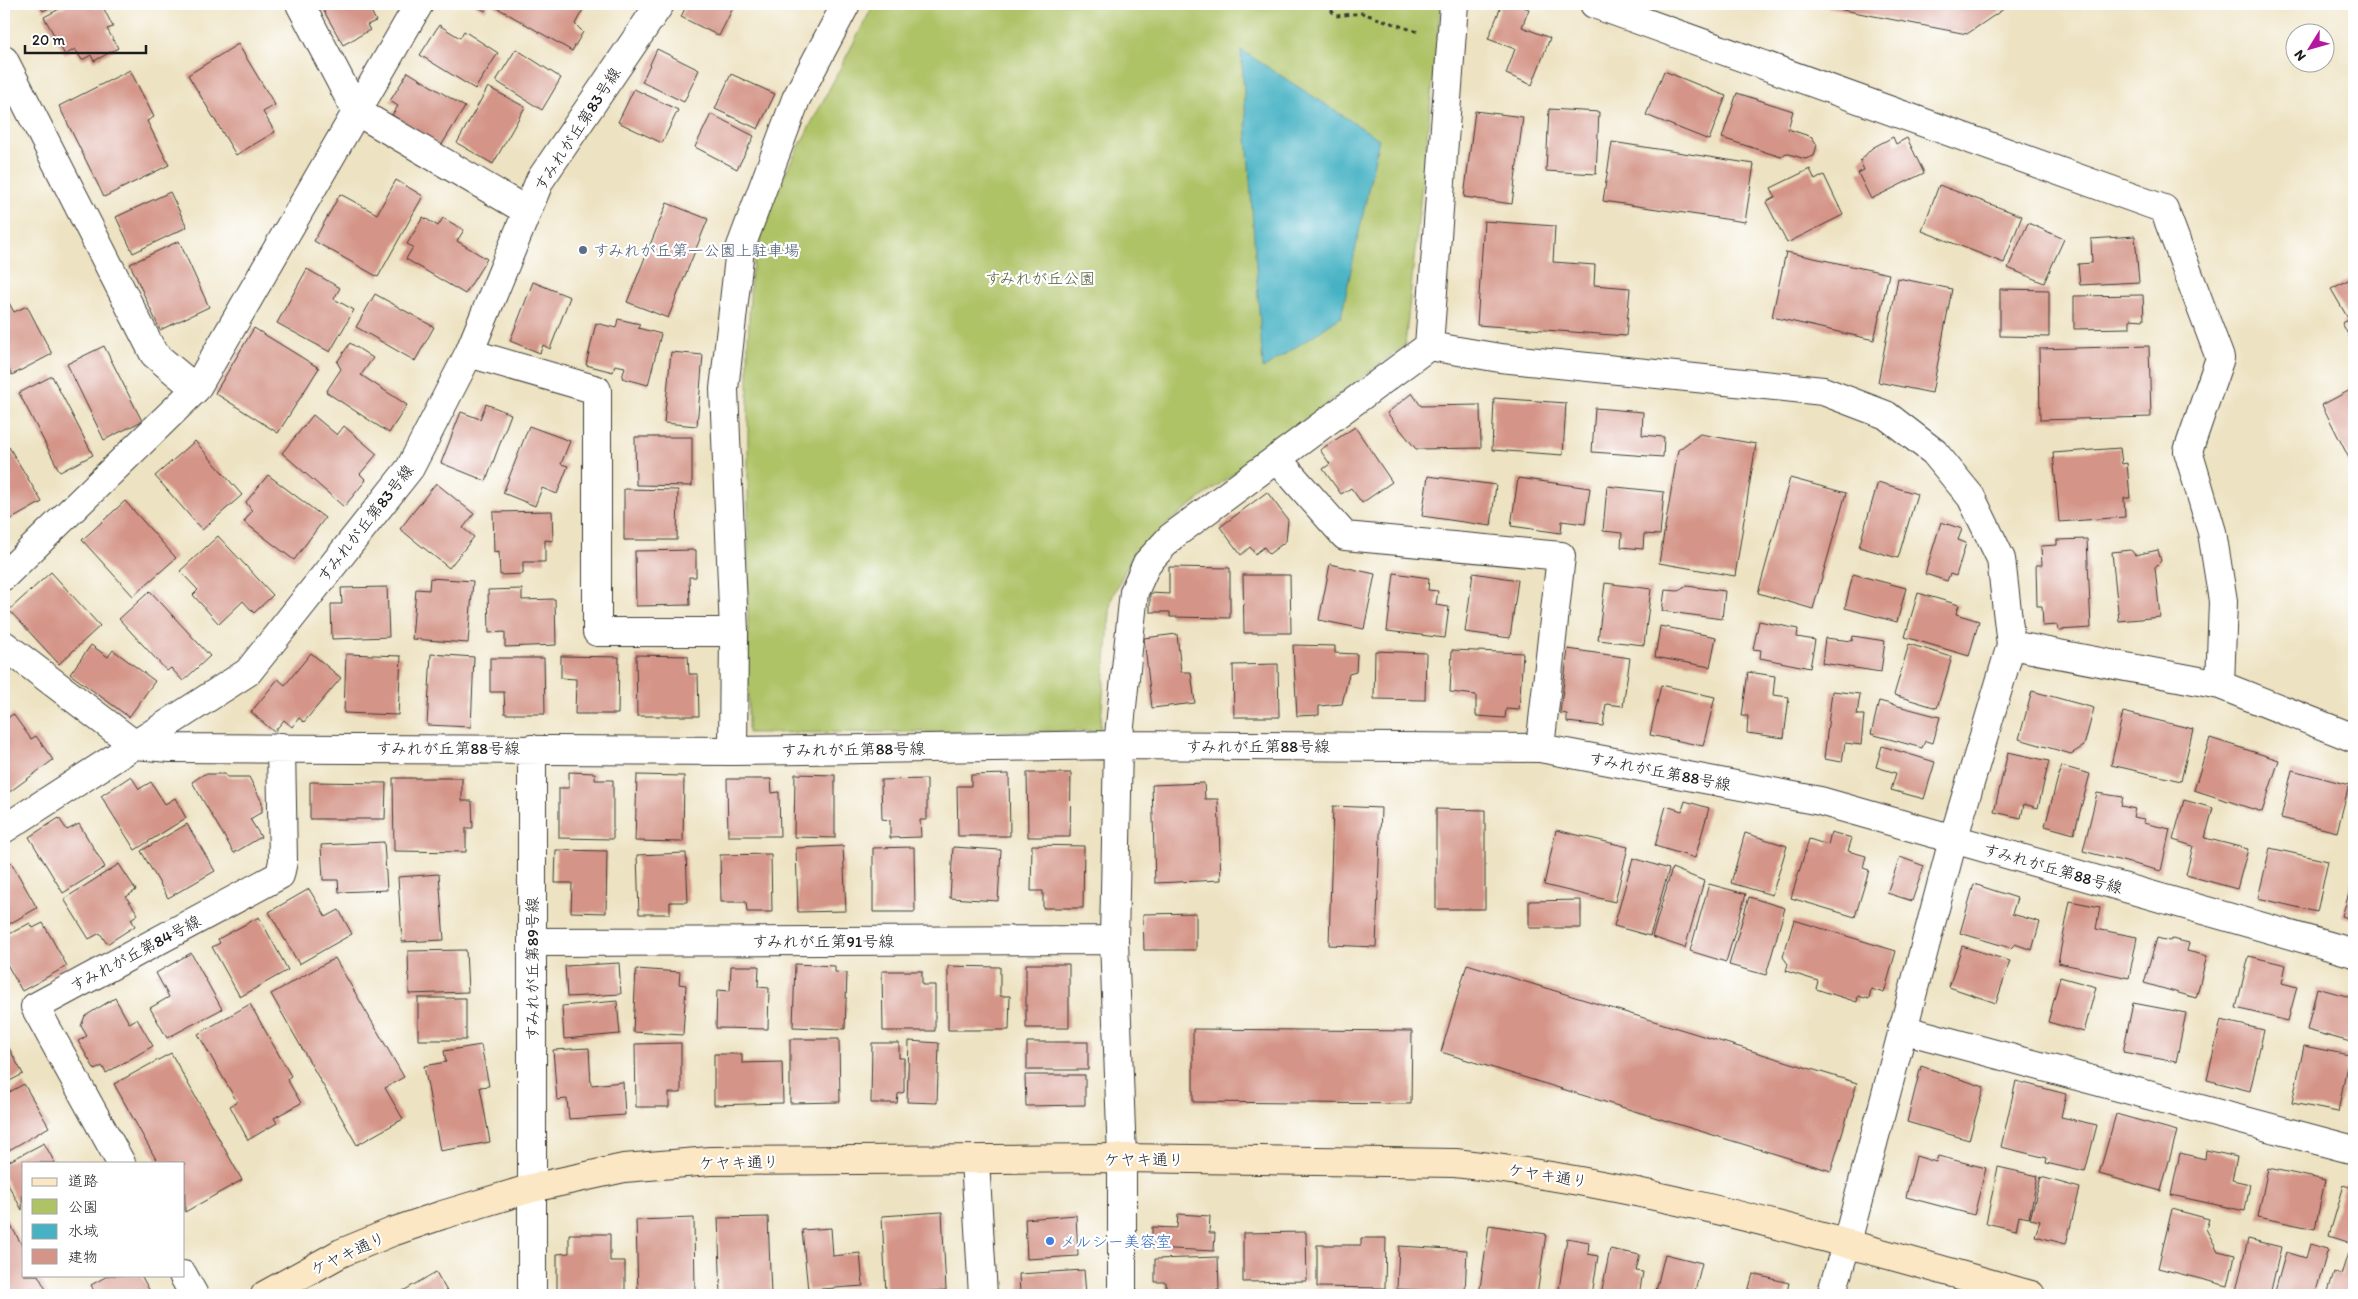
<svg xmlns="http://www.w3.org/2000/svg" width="2358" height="1299" viewBox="0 0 2358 1299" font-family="Itim,'Klee One',sans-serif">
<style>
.green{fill:#aec266;stroke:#656f41}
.water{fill:#46b2c4;stroke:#316770}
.building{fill:#d49487}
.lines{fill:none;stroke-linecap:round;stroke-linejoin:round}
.street-casing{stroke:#3b3a35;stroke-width:30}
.secondary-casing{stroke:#3b3a35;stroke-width:30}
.path{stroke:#3b3a35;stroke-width:3;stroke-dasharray:4 4;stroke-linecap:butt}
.street{stroke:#fff;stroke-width:28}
.secondary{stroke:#fbe7c3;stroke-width:28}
.service-dot{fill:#5c6f8a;stroke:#fff;stroke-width:2}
.shop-dot{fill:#3f7fe0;stroke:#fff;stroke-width:2}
.labels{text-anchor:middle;stroke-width:4.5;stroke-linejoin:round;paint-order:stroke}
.street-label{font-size:16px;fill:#1c1c1c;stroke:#fff}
.service-label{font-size:16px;fill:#4e5e75;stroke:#fff;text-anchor:start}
.park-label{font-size:16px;fill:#565e3a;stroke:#fff}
.shop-label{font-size:16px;fill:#366cbe;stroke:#fff;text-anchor:start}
</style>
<rect width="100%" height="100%" fill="#fff"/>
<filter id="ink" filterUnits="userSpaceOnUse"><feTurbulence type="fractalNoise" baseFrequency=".02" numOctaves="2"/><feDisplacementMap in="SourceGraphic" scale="10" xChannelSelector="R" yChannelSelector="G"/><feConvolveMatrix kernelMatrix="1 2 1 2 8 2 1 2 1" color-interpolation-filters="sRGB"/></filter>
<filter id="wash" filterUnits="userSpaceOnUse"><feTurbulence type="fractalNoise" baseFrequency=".0096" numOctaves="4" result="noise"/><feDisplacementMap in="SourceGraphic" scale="20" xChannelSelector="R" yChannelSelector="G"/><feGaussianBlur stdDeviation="1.12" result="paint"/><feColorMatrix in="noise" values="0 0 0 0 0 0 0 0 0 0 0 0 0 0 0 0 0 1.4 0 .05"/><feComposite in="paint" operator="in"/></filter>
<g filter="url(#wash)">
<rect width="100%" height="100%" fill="#ede2c1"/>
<path class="green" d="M874 4H1441L1405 345 1173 519 1132 556 1111 600 1100 731 748 733V343L751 274 773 196Z"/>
<path class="water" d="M1241 50 1379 139 1341 317 1263 369Z"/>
<g id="blocks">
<path class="building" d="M39 4H58L43 11Z
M69 4H93L95 9 102 5 113 27 107 29 118 48 94 61 91 55 82 60 75 49 65 55 44 17Z
M323 4H383L371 11 376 21 367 25 370 30 343 45 321 6Z
M473 4H489L485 11Z
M495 4H586L575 24 583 32 572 51 494 6Z
M687 4H735L719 36 681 17Z
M1502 4H1516L1529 9 1522 27 1550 38 1532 85 1506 74 1515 49 1488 39Z
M1812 4H2011L1967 34Z
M439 25 460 38 464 31 498 53 475 89 420 55Z
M238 44 275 105 263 112 275 132 236 155 188 75Z
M516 49 561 78 542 110 496 81Z
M657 49 699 70 684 102 642 82Z
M130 70 154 117 147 121 169 165 104 197 59 106Z
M1664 71 1726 96 1709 140 1646 115Z
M408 72 465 107 441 146 392 115 398 106 390 101Z
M731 74 775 94 758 129 715 109Z
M488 87 525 107 493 164 457 143Z
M634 89 678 110 662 143 618 122Z
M1737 93 1793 111 1788 129 1812 137 1817 145 1814 156 1805 159 1786 153 1781 157 1722 138Z
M1549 109 1599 112 1596 174 1546 171Z
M1475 111 1523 117 1512 204 1464 197Z
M711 114 754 136 737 169 695 147Z
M1893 137 1896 144 1907 138 1924 173 1871 199 1858 173 1864 170 1860 161 1872 148Z
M1612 142 1754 164 1745 222 1603 201Z
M1810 169 1815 180 1824 175 1843 215 1787 243 1766 202 1775 197 1771 188Z
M396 180 423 196 378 277 314 241 340 194 377 214Z
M1939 185 2022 216 2004 263 1922 231Z
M170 192 187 227 133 253 116 217Z
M667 203 708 219 668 318 627 302Z
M423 217 438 226 443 218 464 230 457 241 487 259 465 294 406 259 413 247 407 244Z
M1484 221 1555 226 1553 262 1595 265 1594 285 1630 288 1626 336 1477 325Z
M2028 223 2064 239 2044 283 2008 268Z
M2135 236 2139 282 2080 285 2078 264 2092 263 2091 239Z
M179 241 209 307 160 330 130 264Z
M1786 252 1889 274 1874 340 1772 317Z
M307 269 340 288 334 299 354 310 330 352 277 323Z
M2354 277V346L2342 323 2349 320 2331 289Z
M1898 278 1952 289 1932 393 1878 382Z
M533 282 570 297 550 349 543 345 540 353 510 341Z
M2000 289 2049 290V337L2000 336Z
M4 294 14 312 27 306 52 354 12 375 4 360Z
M375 294 434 327 415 361 356 327Z
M2143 295 2144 320 2130 319V328L2074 329V296Z
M618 319 640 324 638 328 661 334 648 385 622 378 625 367 615 365 613 372 586 365 596 323 616 328Z
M254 328 319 368 278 433 215 393Z
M350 343 373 358 361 375 407 405 389 433 326 392 341 369 337 362Z
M104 346 142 421 104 440 67 364Z
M2149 346 2151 417 2040 420 2039 349Z
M671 352 703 355 697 426 664 423Z
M52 376 93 455 60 472 19 393Z
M2354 388V468L2322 405Z
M1412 393 1421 406 1480 405 1481 448 1416 449 1387 413Z
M1494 398 1566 403 1563 455 1492 450Z
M486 404 511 414 486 481 441 463 461 412 480 419Z
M1595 408 1643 412 1642 435 1664 437 1663 457 1592 452Z
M313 415 337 435 344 426 377 454 360 474 366 480 344 507 282 453Z
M529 426 570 441 561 464 568 466 557 494 542 488 535 506 503 493Z
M1355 427 1392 482 1362 503 1351 488 1341 494 1323 469 1330 464 1320 450Z
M1700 434 1756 444 1735 576 1659 563 1678 450Z
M635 437H692V486L636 485Z
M195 441 242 495 202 530 155 476Z
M9 447 42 502 10 520 4 509V450Z
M2120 448 2122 464 2127 463 2130 498H2124L2125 517 2059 522 2053 453Z
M268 475 325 518 294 560 244 522 252 511 246 502Z
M1428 476 1496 485 1491 526 1422 516Z
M1518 478 1590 488 1585 524 1562 521 1561 533 1511 526Z
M1790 478 1846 493 1813 609 1758 593Z
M1878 482 1917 494 1898 558 1859 547Z
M436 483 474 514 463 528 474 537 449 568 400 529Z
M1607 486 1664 492 1660 535 1644 534 1643 549 1621 547 1622 533 1603 531Z
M624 489 678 490 677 540H624Z
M1267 492 1288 520 1286 541 1269 554 1264 547 1255 554 1250 547 1241 555 1220 527Z
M125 501 176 558 133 596 82 540Z
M552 511 553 541 545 540V562H523V574L500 575 499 551 494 552 493 512Z
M1941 522 1962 529 1958 540 1966 543 1956 576 1950 574 1947 581 1925 574Z
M218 536 273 595 254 613 243 601 219 624 193 595 198 590 180 571Z
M2087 539 2091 628 2058 630 2057 625 2043 626 2042 606H2037L2036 565H2042L2041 546 2057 545V540Z
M696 550V577H689L690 605 636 606 635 551Z
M2131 550 2135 555 2158 550 2161 561 2155 567 2160 617 2119 621 2112 552Z
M1330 564 1375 574 1364 629 1319 620Z
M1169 567 1230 568V618L1170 617V612H1150V593L1169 594Z
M51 572 100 626 59 664 9 610Z
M1394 573 1429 578 1428 590 1438 591 1436 605 1449 607 1445 638 1387 631Z
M1473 573 1518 580 1510 638 1465 632Z
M1853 574 1906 588 1897 622 1845 608Z
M1243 575H1290L1291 633H1244Z
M430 578 473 581 468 643 412 639 416 589 429 590Z
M1605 583 1651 589 1644 645 1598 640Z
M1687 586 1725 591 1722 619 1662 611 1665 590 1678 591Z
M387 587 389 637 332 639 331 604H342L341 588Z
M522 589V600L555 599 556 645 505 647V632L489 633 488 590Z
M150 591 210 656 183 681 171 668 167 671 119 619Z
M1918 593 1959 605 1956 614 1979 621 1969 656 1905 637Z
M1759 621 1798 629 1797 637 1815 640 1810 668 1760 658 1761 650 1753 649Z
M1660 626 1716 637 1710 667 1655 657Z
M1177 634 1181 672H1191L1195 703 1152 708 1144 638Z
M1853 636 1885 641 1881 672 1822 663 1825 638 1852 641Z
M1909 644 1952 657 1937 708 1894 695Z
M91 645 108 657 113 650 155 681 129 717 70 674Z
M1293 645 1335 646V653L1357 654 1356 672 1349 674 1342 704 1319 706V715L1297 716Z
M1568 649 1630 658 1623 706 1606 704 1603 726 1567 722V714L1560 713Z
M1452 650 1523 653 1519 710 1506 709 1505 718 1476 716V695L1450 692Z
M1375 651 1426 653 1425 700 1374 699Z
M311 653 341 678 304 722 299 718 292 727 284 720 274 732 251 712 278 679 285 685Z
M346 654 401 656 398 715 344 713Z
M431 654 474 657 471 727 427 725Z
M636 655 688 656 689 674H698L699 716H637Z
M561 656 619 657 618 714H575L576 679 561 678Z
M490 658H544L545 714H505L504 692H490Z
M1278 664 1279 717H1234L1233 665Z
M1748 672 1775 676 1773 695 1789 697 1784 738 1747 733 1748 716H1742Z
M1661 685 1715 697 1703 746 1650 735Z
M1832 691 1860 694 1857 715H1864L1861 745 1845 743 1842 762 1824 759Z
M2032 691 2094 708 2084 746 2071 754 2019 739Z
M1879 701 1940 717 1933 743 1925 741 1922 748 1871 734Z
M2123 712 2193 729 2181 781 2111 765Z
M13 714 31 739 36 736 53 760 4 796V721Z
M2210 738 2279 760 2262 812 2194 790Z
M1882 746 1935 762 1924 799 1891 790 1896 773 1876 767Z
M2008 752 2049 761 2038 808 2024 804 2021 818 1994 812Z
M2061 766 2090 774 2074 834 2045 826Z
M2292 770 2349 785 2337 832 2281 818Z
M569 772 595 773V780H613V839L559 838V788H569Z
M1027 773H1071L1070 837H1028Z
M204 774H225L227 777H249L262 802V812L250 819 261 837 234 853 192 782Z
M795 774 835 775V838L794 837Z
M1009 774 1010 836H958L957 786H971V775Z
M637 775 684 776 683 842 635 841Z
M131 776 139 789 151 782 165 804 175 798 186 818 135 850 101 796Z
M393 778H462V801H472L473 828H466V852L394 851Z
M727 779H771L772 793 779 792 780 836H728Z
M927 779V820H920L921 837 890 838V820L882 819 881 780Z
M310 782 386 783 385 819H310Z
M1204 783 1205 799H1218L1221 880 1155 883 1152 785Z
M2097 793 2123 797 2121 806 2135 809 2133 817 2144 819 2143 823 2170 829 2161 871 2083 851Z
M2184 800 2213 808 2205 838 2248 849 2237 889 2186 875 2193 846 2173 840Z
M1685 801 1709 808 1695 858 1655 846 1666 806 1682 811Z
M1333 806 1381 808 1376 947 1329 945Z
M1436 809 1485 810V909H1436Z
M59 818 67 830 79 824 105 867 63 893 29 837Z
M187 824 215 871 168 898 141 851Z
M1556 830 1628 847 1615 902 1544 885Z
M1831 832 1852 838 1848 851 1866 856 1863 868 1869 870 1855 917 1791 898 1809 839 1828 845Z
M1745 833 1787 846 1772 895 1731 883Z
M384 842 387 890 339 892 338 880H323L321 845Z
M1032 845 1084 846 1083 908H1043V891H1031Z
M843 846 846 911 798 912 796 848Z
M914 847 915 912H873V848Z
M953 847 1001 850 998 901 950 898Z
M2270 848 2328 861 2317 912 2258 898Z
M556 850 607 851 606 913 571 912 572 883H555Z
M686 853 688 902H670V914H639L637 855Z
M771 854 772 912H747L746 902H721L720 855Z
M1900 857 1924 866 1912 901 1887 893Z
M1633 858 1669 869 1650 936 1614 926Z
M11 862 37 908 4 927V866Z
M119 864 136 890 126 897 138 914 131 919 135 926 107 944 100 933 89 939 64 899Z
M1672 868 1704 881 1685 948 1652 937Z
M439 874 444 940 402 942 398 877Z
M2354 877V920L2342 916Z
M1709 884 1746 894 1726 962 1690 951Z
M1974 884 2017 898 2012 914 2040 922 2032 950 2015 944 2011 948 1960 933Z
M309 889 326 917 339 910 352 934 299 964 269 912Z
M1749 897 1785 908 1766 975 1729 965Z
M1581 900V928H1529V901Z
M2070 901 2100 907 2096 929 2137 937 2129 978 2058 963Z
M1196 913V950H1144L1143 914Z
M259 917 288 970 240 997 212 947 220 943 218 939Z
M1794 920 1896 951 1884 993 1871 989 1869 999 1858 996 1857 1002 1816 989 1818 981 1786 971 1788 964 1783 957Z
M30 923 33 928 43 923 67 966 22 991 4 959V937Z
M2157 938 2169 941 2173 939 2189 943 2187 951 2207 956 2196 998 2144 983Z
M1962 946 2010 961 1996 1003 1949 987Z
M466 950 468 992 409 994 408 951Z
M191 953 222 1009 167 1038 150 1008 169 997 156 973Z
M2249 956 2286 965 2282 983 2297 987 2288 1021 2236 1008Z
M335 958 404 1077 385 1088 403 1119 357 1145 271 994Z
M619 963 621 994 567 997 565 966Z
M795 964 835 966V972L847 973 845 1029 793 1027Z
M1026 964H1069V1028H1026Z
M1467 964 1857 1083 1831 1171 1441 1052Z
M731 966H759L758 987 769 988 768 1029 716 1028 717 990 730 991Z
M948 966 1000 967V996H1010L1009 1030H948Z
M636 969 680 972 679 984 686 985 683 1035 633 1032Z
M882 971H922V985H935V1031H883Z
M2060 977 2096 987 2084 1032 2048 1022Z
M2317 988 2354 998V1043L2307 1030Z
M115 998 129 1023 137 1019 153 1046 106 1073 102 1066 95 1070 78 1041 87 1036 81 1026 85 1016Z
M418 998H466V1040H418Z
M617 1001 620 1034 564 1039 562 1006Z
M2133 1003 2186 1013 2176 1062 2123 1052Z
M250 1004 291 1076 287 1079 301 1103 274 1118 277 1123 248 1140 230 1106 237 1102 198 1034Z
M2221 1020 2264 1030 2250 1091 2207 1080Z
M1193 1029 1412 1031 1411 1104 1193 1102Z
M4 1039 23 1074 4 1084Z
M790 1039H839L840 1102 790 1103Z
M909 1041 939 1043 937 1103 907 1102Z
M1027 1042H1088V1070H1027Z
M681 1043V1093H669V1107H636L635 1044Z
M872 1043H899V1058H904V1092L898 1094 897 1103H871Z
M481 1045 489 1086 480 1087 490 1142 440 1151 424 1066 446 1062 444 1051Z
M2304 1046 2349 1055 2338 1112 2292 1103Z
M589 1048 591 1085 623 1082 625 1115 569 1119 567 1099 557 1100 553 1050Z
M171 1053 242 1180 185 1212 184 1163H158L114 1084Z
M714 1054H742V1063L782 1062 783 1103 714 1105Z
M1921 1066 1984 1087 1969 1140 1907 1122Z
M1025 1075H1085V1105L1026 1106Z
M2016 1081 2066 1094 2061 1117 2097 1125 2085 1172 2046 1163 2047 1158 2001 1147Z
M24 1084 49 1127 4 1153V1095Z
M2116 1114 2177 1131 2161 1191 2099 1174Z
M44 1143 55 1163H24L22 1210 4 1177V1164Z
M2206 1150 2237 1157 2232 1180 2250 1184 2245 1211 2171 1195 2180 1153 2205 1159Z
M1916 1156 1936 1162 1938 1156 1986 1168 1974 1215 1906 1197Z
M1998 1167 2038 1176 2029 1218 2019 1216 2016 1230 1986 1223Z
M2268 1168 2325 1180 2315 1229 2258 1217Z
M2041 1177 2080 1188 2066 1244 2035 1236 2040 1221 2030 1219Z
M2344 1185 2354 1188V1244L2329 1236Z
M2172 1209 2209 1219 2206 1229 2218 1251 2235 1255 2228 1286 2158 1268Z
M942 1212 946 1290 886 1294 882 1216Z
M4 1213 24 1249V1275H38L49 1295H4Z
M1178 1214 1210 1216 1209 1233H1215L1214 1251 1152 1248V1227L1177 1228Z
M1076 1215 1078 1256 1027 1259 1025 1219Z
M768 1217 771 1295H721L718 1218Z
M694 1218 695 1295H638L636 1220Z
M1489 1225 1546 1234 1537 1295H1479Z
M831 1228 833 1256 860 1253 863 1286 808 1290 802 1230Z
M1306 1232 1307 1281 1243 1282V1233Z
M569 1234H610V1261H625V1295H557V1254L569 1253Z
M1361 1238H1386L1385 1288 1317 1287V1245H1361Z
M1567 1238 1589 1242 1588 1254 1598 1256 1592 1295H1558Z
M2248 1239 2281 1247 2270 1295H2253L2236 1291Z
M2310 1244 2328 1249 2315 1295H2274L2286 1252 2306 1258Z
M1399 1246 1467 1250 1465 1293 1397 1289Z
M1610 1249 1640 1255 1636 1271 1643 1272 1639 1295H1601Z
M2348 1253 2354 1255V1295H2327L2334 1272 2341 1275Z
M1665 1254 1702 1263 1694 1295H1655Z
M1218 1257 1219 1290 1166 1291V1282H1155V1259Z
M1084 1270 1086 1295H1020L1019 1274Z
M436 1272 449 1295H396Z
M1753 1274 1789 1283 1786 1295H1747Z
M109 1275H141L152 1295H96L91 1285Z"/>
</g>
</g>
<g filter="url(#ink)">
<use href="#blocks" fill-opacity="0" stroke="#3b3a35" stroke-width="1"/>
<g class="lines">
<defs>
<path id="street" d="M300 4 356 111 527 211
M1594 4 2164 209 2220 358 2188 451 2212 532 2223 601 2220 685
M4 60 154 354 196 389
M1429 346 1454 4
M469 353 597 390V632H734
M1277 459 1345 536 1561 556 1540 748
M4 576 196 389 419 4
M4 645 135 745 170 748 733 751 1118 745 1540 748 1820 801 2354 953
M2011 645 2220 685 2354 738
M733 751 734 632 724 389 740 249 796 99 846 4
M4 829 248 672 410 468 469 353 540 180 660 4
M532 942 1114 940
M1902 1029 2354 1150
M975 1161 983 1295
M121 1163 35 1007 280 875 283 861 281 747
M183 1275 194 1295
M532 1295V749
M1122 1295V1158L1114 940 1118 745 1134 592 1147 563 1171 537 1429 346 1500 358 1823 391 1886 415 1934 452 1971 497 2001 559 2011 645 1953 840 1847 1242 1831 1295"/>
<path id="secondary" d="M265 1295 341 1253 392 1232 442 1215 532 1188 624 1168 710 1161 1122 1158 1455 1163C1652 1184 1841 1242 2031 1295"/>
</defs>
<use href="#street" class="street-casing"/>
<use href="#secondary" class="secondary-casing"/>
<path class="path" d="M1326 4 1336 16 1362 13 1418 32"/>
<use href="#street" class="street"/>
<use href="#secondary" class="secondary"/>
</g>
</g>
<circle class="service-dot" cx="583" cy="250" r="5"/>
<circle class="shop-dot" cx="1050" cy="1241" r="5"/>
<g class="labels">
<g class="street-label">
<text transform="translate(577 129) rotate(-57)" y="6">すみれが丘第83号線</text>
<text transform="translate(365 523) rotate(-52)" y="6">すみれが丘第83号線</text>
<text x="1258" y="752">すみれが丘第88号線</text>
<text x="448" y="754">すみれが丘第88号線</text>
<text transform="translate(853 749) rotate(-1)" y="6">すみれが丘第88号線</text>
<text transform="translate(1660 771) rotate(11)" y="6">すみれが丘第88号線</text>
<text transform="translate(2053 868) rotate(16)" y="6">すみれが丘第88号線</text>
<text x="823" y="947">すみれが丘第91号線</text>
<text transform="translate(135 953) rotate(-28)" y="6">すみれが丘第84号線</text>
<text transform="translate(532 969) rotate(-90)" y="6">すみれが丘第89号線</text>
<text x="1144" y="1165">ケヤキ通り</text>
<text transform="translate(739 1162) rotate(-1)" y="6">ケヤキ通り</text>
<text transform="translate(1548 1175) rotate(9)" y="6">ケヤキ通り</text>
<text transform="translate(348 1253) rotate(-25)" y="6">ケヤキ通り</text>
</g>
<g class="service-label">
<text x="593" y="256">すみれが丘第一公園上駐車場</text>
</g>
<g class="park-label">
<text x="1040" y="284">すみれが丘公園</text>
</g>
<g class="shop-label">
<text x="1060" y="1247">メルシー美容室</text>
</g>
</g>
<rect width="2358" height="1299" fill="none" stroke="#fff" stroke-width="20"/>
<rect x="22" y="1162" width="162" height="115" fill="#ffffff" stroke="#a4a4a4"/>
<rect x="32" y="1178" width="25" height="8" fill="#fbe7c3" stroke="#a4a4a4"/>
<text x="68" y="1186" font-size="15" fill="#1c1c1c">道路</text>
<rect x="32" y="1199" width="25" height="15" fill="#aec266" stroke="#a4a4a4"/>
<text x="68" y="1212" font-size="15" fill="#1c1c1c">公園</text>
<rect x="32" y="1224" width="25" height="15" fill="#46b2c4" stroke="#a4a4a4"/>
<text x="68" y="1236" font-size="15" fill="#1c1c1c">水域</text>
<rect x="32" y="1249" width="25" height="15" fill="#d49487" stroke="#a4a4a4"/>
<text x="68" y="1262" font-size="15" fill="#1c1c1c">建物</text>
<g transform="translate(2310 48) rotate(233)"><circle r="24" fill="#ffffff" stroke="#a4a4a4"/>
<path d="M0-4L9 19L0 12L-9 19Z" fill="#b5179e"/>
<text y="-8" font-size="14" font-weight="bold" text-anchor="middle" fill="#1c1c1c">N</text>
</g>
<path d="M25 45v8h121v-8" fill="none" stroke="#1c1c1c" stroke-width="2.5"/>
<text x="32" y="45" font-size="15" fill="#1c1c1c" stroke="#ffffff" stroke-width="4" paint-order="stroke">20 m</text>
</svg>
